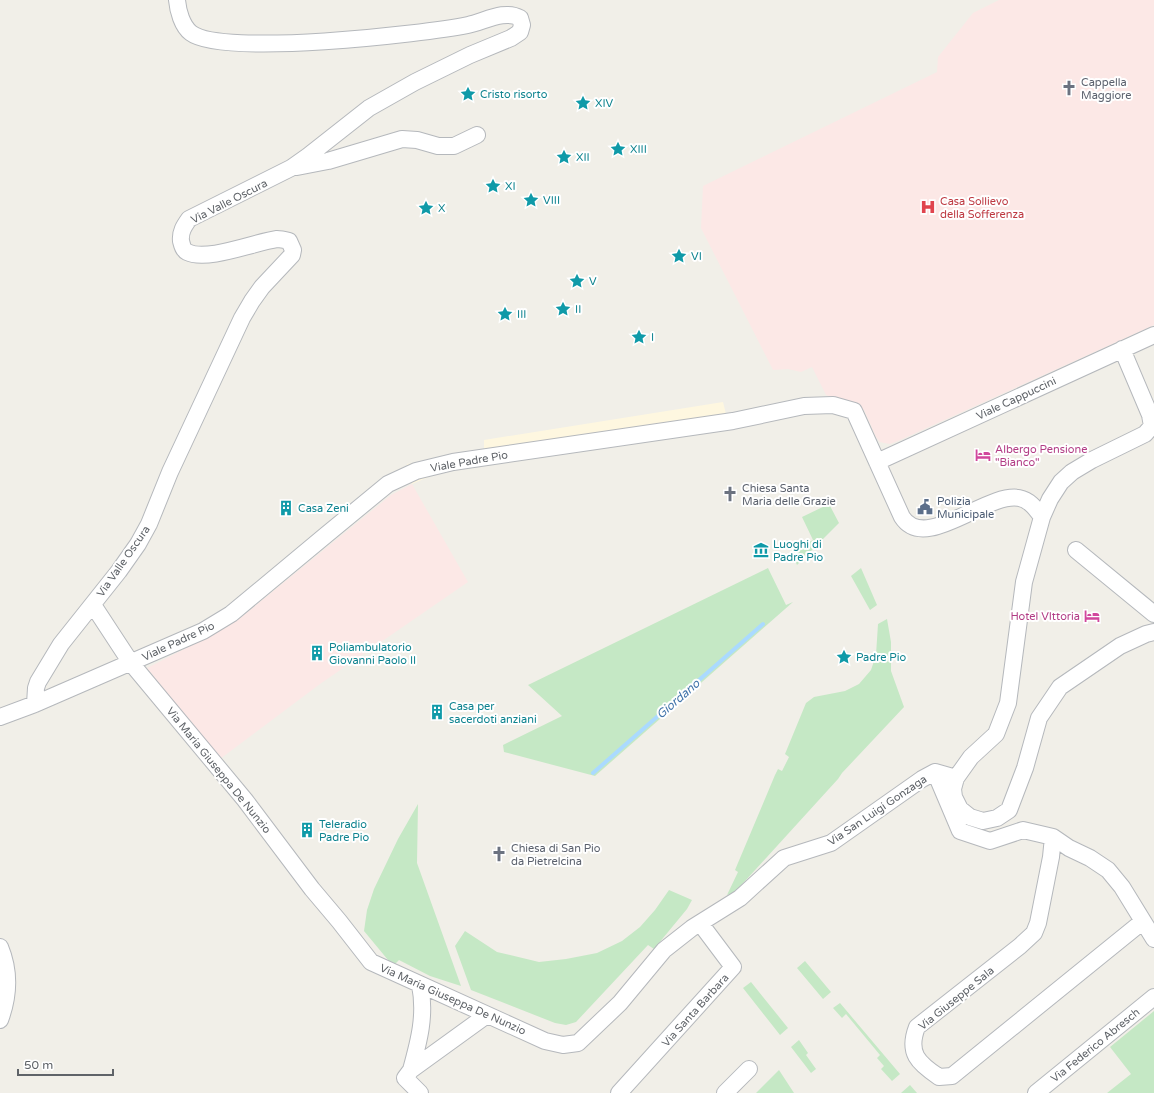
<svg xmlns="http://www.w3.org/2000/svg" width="1154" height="1093" viewBox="0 0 1154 1093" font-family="'Varela Round',sans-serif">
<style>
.commercial{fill:#fef7e0}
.medical{fill:#fce8e6}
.green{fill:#c5e8c5}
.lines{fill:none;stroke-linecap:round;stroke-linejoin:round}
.stream{stroke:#aadaff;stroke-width:4}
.minor-casing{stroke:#b5b8bc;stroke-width:18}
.minor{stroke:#fff;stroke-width:16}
.labels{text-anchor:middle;stroke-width:4;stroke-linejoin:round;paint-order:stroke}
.worship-label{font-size:11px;fill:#5b616d;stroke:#fff;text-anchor:start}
.culture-label{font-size:11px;fill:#0d838f;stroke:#fff;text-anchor:start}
.street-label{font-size:11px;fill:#5f6368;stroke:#fff}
.health-label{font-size:11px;fill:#be3a42;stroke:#fff;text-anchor:start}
.hotel-label{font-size:11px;fill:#b23c85;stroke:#fff;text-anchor:start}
.service-label{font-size:11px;fill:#4e5e75;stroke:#fff;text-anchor:start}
.water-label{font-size:12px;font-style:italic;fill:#4174aa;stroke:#fff}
</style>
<rect width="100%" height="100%" fill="#f1efe8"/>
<path class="commercial" d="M723 402 726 414 455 466 412 484 407 464 484 451V440Z"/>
<path class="medical" d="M999 0H1154V325L898 441 890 444 884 443 880 442 876 437 864 410 826 395 812 367 801 372 788 369 773 370 701 228 703 186 937 72 938 57 973 13Z
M412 484 468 582 320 684 220 759 147 668 212 635 239 619 391 495Z"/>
<path class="green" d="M829 504 839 523 797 565 791 551 813 540 802 517Z
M768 568 786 605 793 602 595 776 504 752 503 745 562 716 528 685Z
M861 568 877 605 870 610 851 576Z
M887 619 891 642V671L904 707 842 773 838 779 735 892 727 895 738 872 735 870 775 775 778 769 782 771 789 757 785 754 806 703 814 697 845 691 859 684 871 670 876 655 878 624Z
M418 804 417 863 461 986 430 976 399 960 393 966 364 931 367 910 374 889 398 839Z
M669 890 692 900 687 909 654 949 648 945 576 1022 566 1025 555 1023 471 990 455 946 465 931 497 952 539 962 566 959 597 953 622 941 640 927 655 910Z
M805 961 831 992 823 999 797 968Z
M751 982 788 1028 780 1035 743 988Z
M840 1003 900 1074 892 1081 881 1069 884 1066 877 1058 880 1055 846 1014 842 1018 833 1008Z
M1154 1011V1093H1107L1131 1074 1110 1047Z
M799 1040 808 1053 806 1055 816 1069 811 1073 791 1047Z
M779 1070 794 1093H756Z
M910 1085 917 1093H901Z"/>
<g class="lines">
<path class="stream" d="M593 773 763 624"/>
<defs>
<path id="minor" d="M297 167 328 161 402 139 417 140 438 146H454L477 135
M1122 349 1150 415 1152 426 1145 434 1092 460 1072 472 1061 482 1050 499 1042 517 1024 582 1008 703 996 734 971 757 956 778 953 789 954 797 960 809 970 817 983 821 997 818 1009 810 1025 768 1039 718 1060 687 1120 646 1146 634 1154 632
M877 462 1154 335
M1076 550 1154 614
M93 605 131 663 245 800 312 889 339 921 371 962 545 1041 563 1045 578 1043 620 1003 664 950 692 928 740 898 784 858 831 843 922 779 935 772 956 778
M35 704 36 688 38 682 61 644 119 571 138 544 149 524 170 472 242 318 252 301 262 287 292 255 293 250 289 241C285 240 281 239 277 239 255 242 207 262 187 252 183 250 182 245 181 241 180 232 184 226 189 219L291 168 308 156 369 108 415 82 470 55 511 38 520 32 522 25 520 18C504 9 484 22 468 25 424 34 222 57 191 33 182 26 178 11 177 0
M0 717 35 704 203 631 231 614 326 535 388 484 416 471 453 462 733 421 804 406 833 405 854 411 902 517C925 553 986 492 1019 498 1030 500 1036 509 1042 517
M935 772 960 831 990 841 1023 830 1053 837 1069 848 1090 858 1108 870 1122 887 1154 939
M1053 837 1051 857 1038 923 1034 933 1020 946 917 1027C907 1053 918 1063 939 1077L952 1076 1142 922
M0 947C10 971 9 996 0 1020
M411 1070C419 1041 426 1015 420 985
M420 1093 405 1078 411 1070 487 1015
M619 1093 733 967 700 923
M725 1093 749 1069
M1036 1093 1154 997"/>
</defs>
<use href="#minor" class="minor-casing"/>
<use href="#minor" class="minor"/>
</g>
<defs>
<symbol id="church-bare" viewBox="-9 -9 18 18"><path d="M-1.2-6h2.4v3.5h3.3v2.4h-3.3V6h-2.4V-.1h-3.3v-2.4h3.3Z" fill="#6b7280" stroke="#fff" stroke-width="2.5" paint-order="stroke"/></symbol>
<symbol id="sight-bare" viewBox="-9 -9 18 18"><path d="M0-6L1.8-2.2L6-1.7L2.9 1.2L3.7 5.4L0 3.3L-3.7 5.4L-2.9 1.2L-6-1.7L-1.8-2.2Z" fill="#0f9aa8" stroke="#fff" stroke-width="2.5" paint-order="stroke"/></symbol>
<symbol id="hospital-bare" viewBox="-9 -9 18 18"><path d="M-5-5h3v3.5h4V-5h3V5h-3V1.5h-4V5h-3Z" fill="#e0444e" stroke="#fff" stroke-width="2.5" paint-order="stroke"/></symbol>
<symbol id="hotel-bare" viewBox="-9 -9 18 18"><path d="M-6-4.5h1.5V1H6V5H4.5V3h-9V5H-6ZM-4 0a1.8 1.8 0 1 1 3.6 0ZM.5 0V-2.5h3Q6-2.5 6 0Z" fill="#d1479c" stroke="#fff" stroke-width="2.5" paint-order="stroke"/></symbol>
<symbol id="civic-bare" viewBox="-9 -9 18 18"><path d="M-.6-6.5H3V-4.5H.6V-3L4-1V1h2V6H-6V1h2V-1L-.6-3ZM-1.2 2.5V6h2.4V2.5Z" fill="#5c6f8a" stroke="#fff" stroke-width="2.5" paint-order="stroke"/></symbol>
<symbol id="building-bare" viewBox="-9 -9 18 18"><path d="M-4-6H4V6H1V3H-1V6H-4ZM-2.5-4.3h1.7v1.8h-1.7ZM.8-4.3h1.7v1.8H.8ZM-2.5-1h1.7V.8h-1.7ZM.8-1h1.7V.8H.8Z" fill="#0f9aa8" stroke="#fff" stroke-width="2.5" paint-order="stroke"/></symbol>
<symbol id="museum-bare" viewBox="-9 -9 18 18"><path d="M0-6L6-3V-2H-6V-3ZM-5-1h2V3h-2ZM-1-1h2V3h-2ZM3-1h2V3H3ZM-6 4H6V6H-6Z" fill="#0f9aa8" stroke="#fff" stroke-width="2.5" paint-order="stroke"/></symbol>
</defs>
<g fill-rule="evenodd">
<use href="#church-bare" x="1058" y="77" width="22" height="22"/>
<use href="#sight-bare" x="457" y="83" width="22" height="22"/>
<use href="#sight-bare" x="572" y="92" width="22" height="22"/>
<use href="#sight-bare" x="607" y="138" width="22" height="22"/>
<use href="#sight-bare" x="553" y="146" width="22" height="22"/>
<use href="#sight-bare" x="482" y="175" width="22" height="22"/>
<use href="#sight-bare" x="520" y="189" width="22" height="22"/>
<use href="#hospital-bare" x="917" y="196" width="22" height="22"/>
<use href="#sight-bare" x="415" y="197" width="22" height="22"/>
<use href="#sight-bare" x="668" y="245" width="22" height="22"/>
<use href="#sight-bare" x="566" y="270" width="22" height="22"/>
<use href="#sight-bare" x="552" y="298" width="22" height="22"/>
<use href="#sight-bare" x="494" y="303" width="22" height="22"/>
<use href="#sight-bare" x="628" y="326" width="22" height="22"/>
<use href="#hotel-bare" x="972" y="444" width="22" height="22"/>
<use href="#church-bare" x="719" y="483" width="22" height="22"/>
<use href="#civic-bare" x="914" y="496" width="22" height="22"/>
<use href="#building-bare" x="275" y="497" width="22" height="22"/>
<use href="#museum-bare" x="750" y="539" width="22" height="22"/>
<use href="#hotel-bare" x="1081" y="605" width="22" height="22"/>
<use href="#building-bare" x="306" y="642" width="22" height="22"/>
<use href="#sight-bare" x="833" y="646" width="22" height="22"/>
<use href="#building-bare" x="426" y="701" width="22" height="22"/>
<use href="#building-bare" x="296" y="819" width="22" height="22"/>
<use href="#church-bare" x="488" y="843" width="22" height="22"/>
</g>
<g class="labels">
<g class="worship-label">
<text x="1081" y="86">Cappella<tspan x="1081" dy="13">Maggiore</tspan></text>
<text x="742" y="492">Chiesa Santa<tspan x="742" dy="13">Maria delle Grazie</tspan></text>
<text x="511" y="852">Chiesa di San Pio<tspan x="511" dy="13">da Pietrelcina</tspan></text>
</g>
<g class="culture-label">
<text x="480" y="98">Cristo risorto</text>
<text x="595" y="107">XIV</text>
<text x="630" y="153">XIII</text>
<text x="576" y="161">XII</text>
<text x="505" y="190">XI</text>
<text x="543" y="204">VIII</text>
<text x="438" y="212">X</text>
<text x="691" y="260">VI</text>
<text x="589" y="285">V</text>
<text x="575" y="313">II</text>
<text x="517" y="318">III</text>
<text x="651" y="341">I</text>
<text x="298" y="512">Casa Zeni</text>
<text x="773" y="548">Luoghi di<tspan x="773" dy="13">Padre Pio</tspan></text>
<text x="329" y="651">Poliambulatorio<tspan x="329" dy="13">Giovanni Paolo II</tspan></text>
<text x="856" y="661">Padre Pio</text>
<text x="449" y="710">Casa per<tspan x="449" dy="13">sacerdoti anziani</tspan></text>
<text x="319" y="828">Teleradio<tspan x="319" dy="13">Padre Pio</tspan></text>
</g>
<g class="street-label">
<text transform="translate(229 201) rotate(-27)" y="4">Via Valle Oscura</text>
<text transform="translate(1016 398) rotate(-25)" y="4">Viale Cappuccini</text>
<text transform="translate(469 461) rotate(-10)" y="4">Viale Padre Pio</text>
<text transform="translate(123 561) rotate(-55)" y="4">Via Valle Oscura</text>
<text transform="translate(178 641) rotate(-25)" y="4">Viale Padre Pio</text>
<text transform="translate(219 770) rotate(51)" y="4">Via Maria Giuseppa De Nunzio</text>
<text transform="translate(877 810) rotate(-34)" y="4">Via San Luigi Gonzaga</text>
<text transform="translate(956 998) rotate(-39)" y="4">Via Giuseppe Sala</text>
<text transform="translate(453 999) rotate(24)" y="4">Via Maria Giuseppa De Nunzio</text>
<text transform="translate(695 1010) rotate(-48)" y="4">Via Santa Barbara</text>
<text transform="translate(1095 1045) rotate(-39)" y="4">Via Federico Abresch</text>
</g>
<g class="health-label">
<text x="940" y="205">Casa Sollievo<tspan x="940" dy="13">della Sofferenza</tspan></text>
</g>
<g class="hotel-label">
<text x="995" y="453">Albergo Pensione<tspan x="995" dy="13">"Bianco"</tspan></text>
<text x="1080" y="620" text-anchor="end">Hotel VIttoria</text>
</g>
<g class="service-label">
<text x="937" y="505">Polizia<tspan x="937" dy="13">Municipale</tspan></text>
</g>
<g class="water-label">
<text transform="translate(678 699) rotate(-41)" y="4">Giordano</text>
</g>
</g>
<path d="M18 1069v6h95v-6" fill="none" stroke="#5f6368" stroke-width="2"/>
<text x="24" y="1069" font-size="12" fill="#5f6368" stroke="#ffffff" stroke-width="3" paint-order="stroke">50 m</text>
</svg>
